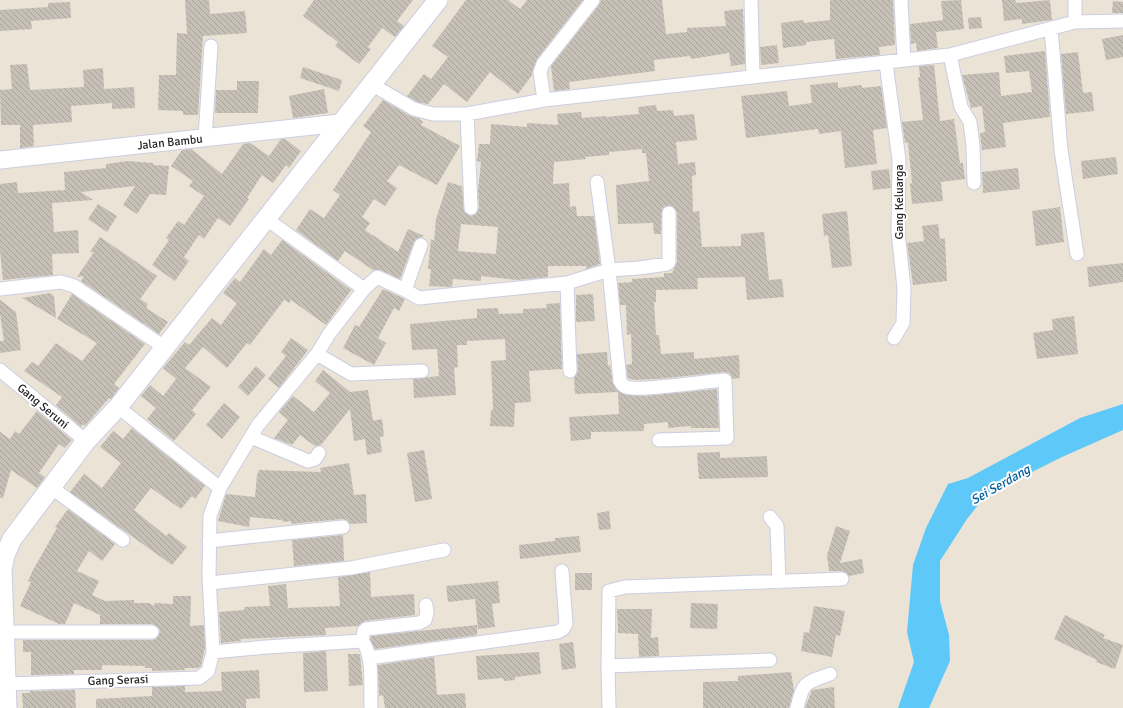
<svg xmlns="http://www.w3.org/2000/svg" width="1123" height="708" viewBox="0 0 1123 708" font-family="Signika,sans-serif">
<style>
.water{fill:#5ec8f8}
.building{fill:url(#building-back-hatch);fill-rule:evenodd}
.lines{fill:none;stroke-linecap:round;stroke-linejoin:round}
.minor-casing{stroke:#cbcee2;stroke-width:15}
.tertiary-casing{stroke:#cbcee2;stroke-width:19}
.secondary-casing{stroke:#cbcee2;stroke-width:21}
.minor{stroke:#fff;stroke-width:13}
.tertiary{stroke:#fff;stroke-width:17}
.secondary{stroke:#fff;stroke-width:19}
.labels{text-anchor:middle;stroke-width:4;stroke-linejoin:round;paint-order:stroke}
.street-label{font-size:12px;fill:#262626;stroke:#fff}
.water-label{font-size:13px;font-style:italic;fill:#02619e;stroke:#fff}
</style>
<defs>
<pattern id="building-back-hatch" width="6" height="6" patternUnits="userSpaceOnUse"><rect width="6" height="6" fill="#c6c0b6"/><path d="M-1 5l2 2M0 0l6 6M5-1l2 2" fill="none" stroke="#aaa59c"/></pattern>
</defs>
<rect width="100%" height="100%" fill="#ebe3d6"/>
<path class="water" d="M1123 404V430L1062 457 986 495 967 519 940 561V601L949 635 950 661 929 708H898L914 662 907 632 913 565 926 528 948 484 968 478 1080 418Z"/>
<path class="building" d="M185 0H209L210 14 245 11 247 33 203 36 198 115H183V111L158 110 159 75H176L177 33 187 34Z
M314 0H413L397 21 404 26 395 37 382 28 368 47 371 49 359 64 335 46 338 42 303 16Z
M466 0H508L520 9 527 0H583L537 59 533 69 532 75 518 94 490 72 467 102 444 84 428 104 417 102 407 96 424 74 431 79 448 57 432 46Z
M601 0H662L666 34 687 32V28L726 26 724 11 743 9 745 64 731 66 729 53 691 59 690 56 654 60 655 71 569 82 570 89 554 91 551 66 599 5Z
M830 0H893L895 45 879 47 880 55 836 59 834 39 806 42V45L783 48 781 23 803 20 804 23 830 20Z
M961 0 964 29 936 32 938 48 917 51 916 43 911 44 910 24 943 20 941 1Z
M1002 0H1015L1016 3 1050 0 1052 20 1022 24V19L1004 21Z
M1113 1 1123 2V13H1112Z
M70 2 71 18 31 21 32 29 0 31V10L48 7V3Z
M981 17 982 28 969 29 968 18Z
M1123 35V57L1106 60 1102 39Z
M777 45 779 63 761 65 760 47Z
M1045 51 1050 117 1003 123 1006 147 982 150 980 133 985 132 982 106 971 108 962 75 999 72 1001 96 1032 92 1029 71 1006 73 1004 56Z
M1078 52 1083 93 1092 92 1094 111 1066 114 1061 54Z
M27 64 30 90 84 87 83 70 103 68 104 89 134 87 135 108 112 109V103L71 106 72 122 33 125 34 146 20 148V125H1L0 90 12 89 10 65Z
M934 65 940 121 954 119 960 163H963L965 179 941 182 943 201 912 204 910 184 912 183 908 143H905L902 122 923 120 918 77H920L919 66Z
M303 67 342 80 339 91 300 78Z
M237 81H259L258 113H215L216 90H237Z
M838 82V88L861 85 862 88 881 86 887 128 873 130 877 164 845 168 841 131 819 134 818 129 746 138 741 96 787 91 789 106 812 103 810 85Z
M324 89 328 113 293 118 289 96Z
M383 100 410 116 418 118 423 122 421 125 460 146 437 185 399 165 387 181 397 188 385 206 374 199 362 217 370 223 365 230 398 252 408 229 424 236 416 239 414 242 400 279 380 270H373L345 251 338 261 296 230 310 209 324 218 340 195 333 190 371 132 363 126Z
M656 105 657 111 673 110 674 116 694 114 697 140 676 142 678 164 695 162 696 175 692 176 693 212 699 211 702 247 741 246V234L764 232 769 280 782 279 784 297 747 300 745 277 697 278 698 289 656 290V302H654L656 335H659L661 354 694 352V359L739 355 740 378 733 379 729 373 724 372 657 379 633 380 628 378 626 365 632 364 631 334 627 335 626 305H620L618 283 632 282V279L664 277V273H672L677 262V213L673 206H665L662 209 661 234H654L653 223 618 224 616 185 649 181 646 153H642V149L609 152V155L585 157 586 159 554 162 553 184 569 183 570 207 576 206 577 216H594L600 264 586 269V266H548V277L517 280 481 276V281L453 279 452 287 429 286 431 269H428L431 239 434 241 436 219 448 182 462 186 464 212 471 216 476 214 479 208 478 191 481 162 477 161 479 144H490L491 124 527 127V123L558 125 557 114 581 112 582 118 606 116V117L639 114 638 107ZM461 224 498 227 496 254 458 251Z
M281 139H285L301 151 289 168 286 165 273 183 262 175 247 198 249 199 230 226 218 218 204 239 199 235 184 257 189 261 175 281 152 265 169 240 166 238 178 221 184 225 204 196 189 186 193 181 171 166 182 150 191 149 222 174 243 144 250 143 269 156Z
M1116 157 1118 174 1083 179 1081 161Z
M128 161 153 163V165L169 166 166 195 150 194 137 214 123 205 135 186 81 192 93 200 52 203 54 232 78 230 79 253 52 254 53 275 3 280 0 251V184L17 182 18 193 65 190 64 172 106 168V164Z
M1018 168 1020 189 983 193 982 172Z
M889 169 891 188 873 190 871 171Z
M98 204 117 216 107 232 88 219Z
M1060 207 1064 242 1036 246 1032 211Z
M847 211 852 266 832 268 828 235 824 236 822 214Z
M938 224 940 239 945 238 947 281 913 285 907 243 924 241 922 226Z
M100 237 157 276 140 299 148 304 146 308 168 322 159 334 81 281 84 276 77 277 94 252H90Z
M282 240 351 290 326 325 291 300 289 303 284 300 250 345 247 343 227 368 203 347 185 368 211 387 192 410 196 414 174 441 147 419 156 408 141 396 150 385 163 396 176 379 163 368 185 342 189 345 212 318 221 325 237 303 223 293 235 278 240 282 264 249 271 255Z
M1123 263V282L1089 287 1087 267Z
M383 289 405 299 399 311 394 308 378 338 386 343 374 365 343 348 355 325 359 327Z
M50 293 54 296 56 318 22 298Z
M72 294 145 344 114 384 119 388 111 399 109 398 85 426 83 424 81 427 56 405 62 397 24 371 32 362 38 366 56 343 82 361 97 343 57 319Z
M593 294 595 321 576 322V295Z
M0 300 16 312 21 350 0 353V341H4L0 314Z
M560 303 562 369 529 371 531 402 515 403 514 427 490 426 491 410H493L491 361 506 360 505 339 467 341V345H457L458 367 454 368 456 395 414 398 413 379 439 376 437 349 412 350 410 324 477 318V309L498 308 499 314 523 313V309L547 308 546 304Z
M1074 316 1078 354 1037 359 1033 333 1053 330 1052 319Z
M291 338 308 350 279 388 268 379 286 356 281 352Z
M607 352 608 366 610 365 613 384 623 394 644 396 717 389 719 428H691V426L668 428V422L644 424V431L591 432V439L571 441 569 417 619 414 618 392 575 394 574 378 578 371 577 354Z
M256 366 266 375 248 396 238 387Z
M323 370 350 392 368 390 373 421 382 419 384 436 380 437 382 452 367 455 365 439 354 441 350 409 321 445 315 446 300 435 292 445 274 438 288 420 279 412 293 396 314 412 330 393 315 381Z
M224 403 240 417 222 439 206 425Z
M37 411 72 440 65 448 59 444 39 473 45 477 37 488 11 470 3 498H0V432L10 439 15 431 19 434Z
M132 428 205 486 195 499 192 496 181 509 151 488 134 510 166 536 169 533 187 547 172 565 70 492 84 474 102 488 121 463 100 447 113 431 123 439Z
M424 450 432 499 415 502 407 453Z
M720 452V458L767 456 768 477 699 479 697 453Z
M349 463 354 495 366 494 367 523 350 524 347 520 342 519 291 524V521L283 522 282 520 250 517 249 527 218 521 226 494 255 497 257 475 259 470 321 472 320 468Z
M68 509 115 544 102 561 89 551 77 571 99 581 92 595 105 601 134 600V603H149L154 606 155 603 173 604V596H191L190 626 204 625 205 647 201 666 198 668H185V670L152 671V668H145V666L102 665V670H74V674L31 675V652H23V640H152L156 639 160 632 159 628 152 624H100V615L74 603 65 624H59L20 606 31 582 28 581 33 570 57 528 55 527Z
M609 511 611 529 599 530 597 513Z
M836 526 850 531 840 563 862 559 864 573 849 576 842 571H829L827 555Z
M343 535 344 561 294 566 292 540Z
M579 536 581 552 520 559 519 545 555 541V538Z
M370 572 371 597 414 594 415 615 365 621 358 626 325 628 326 635 241 639V641L221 643 219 612 244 610V607L270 606 268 586 286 584 288 608 340 606 338 577Z
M575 573H592V590H575Z
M498 581 500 603 492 604 495 627 478 629 475 599 448 602 446 586Z
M691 603 718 604 717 629 690 628Z
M814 606 845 611 840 636 836 635 832 657 801 651 804 632 809 633Z
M617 609H652L651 638 658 637 659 656 639 657 638 634 618 633Z
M1065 615 1105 635 1103 638 1123 645 1115 669 1096 662 1097 660 1054 639Z
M477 625V635L375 649 370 639 371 636Z
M573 642 576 668 562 670 559 644Z
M326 651 328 691 304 692 303 653Z
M539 652 541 674 515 677V680L504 681 503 678 478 680 476 656Z
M348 654H360L363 685 349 686Z
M434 657 437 695 465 693 466 708H385L383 695 379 696 378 665Z
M259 670 260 698 246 699V708H96V699L152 696V687L185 686V692L222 691 221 672Z
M791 672 794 690 789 708H703V682L738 681V676Z
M834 687 835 708H805L812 690Z
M75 690 76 708H23L22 693H30V691Z"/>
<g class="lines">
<defs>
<path id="minor" d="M751 0 753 77
M901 1 904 60
M1075 22 1123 21
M1051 28 1061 150 1077 254
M950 55 961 107 970 122 973 146 974 183
M886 63 899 160 898 232 904 288 903 323 894 338
M371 84 414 109 433 114H467L544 100 950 55 1075 22V0
M544 100 540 72 543 64 593 0
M467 114 471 208
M205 138 211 46
M597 182 609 270 620 381C621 383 623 386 626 387 637 392 709 381 725 380L727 438 659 440
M265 218 364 289
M421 245 405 290 419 298 567 283 609 270 639 268 667 264 669 262V213
M567 283 570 371
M0 289 61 282 74 286 164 347
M317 354 351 374 422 371
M0 370 86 441
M118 407 220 488
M251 437 308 461 315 459 319 453
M52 488 123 540
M770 517 777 526 779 582
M209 541 343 527
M210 583 351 568 444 550
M4 632H152
M213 652 266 647 362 641
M369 658 558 632 563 629 566 624 562 571
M608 666 770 660
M6 684 199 678 208 671 213 652 209 576 210 516 220 488 258 425 317 354 329 334 364 289 377 277 405 290
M371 708C370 690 374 654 362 641L364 631 366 629 419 623 425 620 427 613 426 605
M609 708 608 666 609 591 625 587 842 579
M797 708C803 681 806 683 830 674"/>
<path id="tertiary" d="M0 160 340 123"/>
<path id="secondary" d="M7 708 2 570 5 555 12 539 86 441 118 407 438 0"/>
</defs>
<use href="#minor" class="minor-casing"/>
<use href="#tertiary" class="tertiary-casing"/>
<use href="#secondary" class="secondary-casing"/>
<use href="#minor" class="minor"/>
<use href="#tertiary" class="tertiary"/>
<use href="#secondary" class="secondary"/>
</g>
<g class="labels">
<g class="street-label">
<text transform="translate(170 142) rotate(-6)" y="4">Jalan Bambu</text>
<text transform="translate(899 202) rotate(-90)" y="4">Gang Keluarga</text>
<text transform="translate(43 406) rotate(40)" y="4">Gang Seruni</text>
<text transform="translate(118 680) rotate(-2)" y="4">Gang Serasi</text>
</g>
<g class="water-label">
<text transform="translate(1000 484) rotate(-30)" y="5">Sei Serdang</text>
</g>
</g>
</svg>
